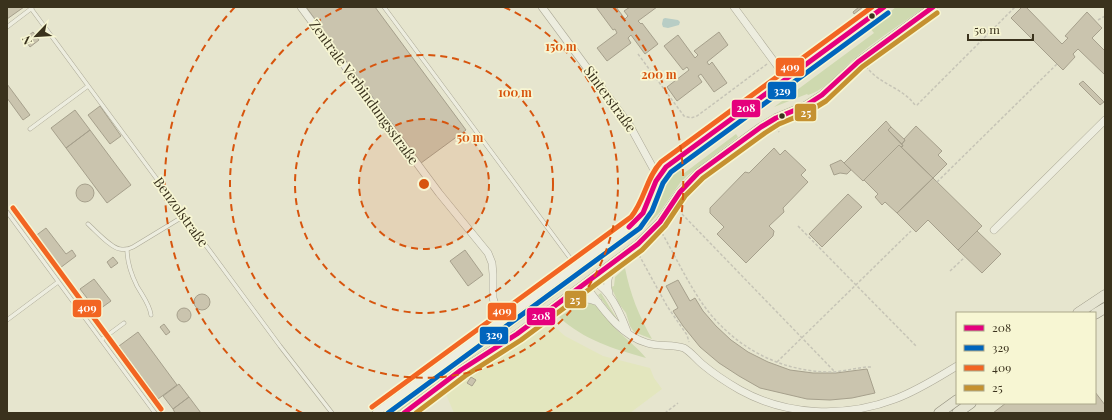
<svg xmlns="http://www.w3.org/2000/svg" width="1112" height="420" viewBox="0 0 1112 420" font-family="'Playfair Display',serif">
<style>
.farmland{fill:#e3e6be}
.green{fill:#ced9af}
.water{fill:#b8cdc5}
.building{fill:#cac4ae;stroke:#a6a08c}
.lines{fill:none;stroke-linecap:round;stroke-linejoin:round}
.service-casing{stroke:#aba896;stroke-width:4.5}
.minor-casing{stroke:#aba896;stroke-width:8}
.tertiary-casing{stroke:#aba896;stroke-width:9}
.primary-casing{stroke:#918e7d;stroke-width:11}
.path{stroke:#c6c4b6;stroke-width:1.5;stroke-dasharray:3 2;stroke-linecap:butt}
.service{stroke:#ededdf;stroke-width:3.5}
.minor{stroke:#ededdf;stroke-width:7}
.tertiary{stroke:#ededdf;stroke-width:8}
.primary{stroke:#e5e4d1;stroke-width:10}
.bus-1-casing{stroke:#f7f6d3;stroke-width:8}
.bus-2-casing{stroke:#f7f6d3;stroke-width:8}
.bus-3-casing{stroke:#f7f6d3;stroke-width:8}
.bus-4-casing{stroke:#f7f6d3;stroke-width:8}
.bus-1{stroke:#e5007d;stroke-width:5}
.bus-2{stroke:#0065bd;stroke-width:5}
.bus-3{stroke:#f26522;stroke-width:5}
.bus-4{stroke:#c59130;stroke-width:5}
.ring{fill:none;stroke:#d7550e;stroke-width:2;stroke-dasharray:7 5}
.bus-dot{fill:#3a321d;stroke:#f7f6d3;stroke-width:1.5}
.labels{text-anchor:middle;stroke-width:3.5;stroke-linejoin:round;paint-order:stroke}
.street-label{font-size:14px;fill:#3a321d;stroke:#f7f6d3}
.centre{fill:#d7550e;stroke:#f7f6d3;stroke-width:2}
.ring-label{font-size:12px;text-anchor:middle;font-weight:bold;fill:#d7550e;stroke:#f7f6d3;stroke-width:3.5;stroke-linejoin:round;paint-order:stroke}
.line-badge{stroke:#f7f6d3;stroke-width:1.5}
.badge-label{font-size:11px;text-anchor:middle;font-weight:bold;fill:#fff}
</style>
<rect width="100%" height="100%" fill="#e6e5ce"/>
<path class="farmland" d="M550 323 565 336 603 356 650 368 654 378 662 389 630 413H454L445 392 476 370 518 346Z"/>
<path class="green" d="M896 7H925C901 24 876 40 854 59 840 71 827 89 808 95L807 94 774 107 874 33 870 28Z
M736 134 738 137 688 175 680 183 660 212 648 225 629 240V236L648 220 656 204 660 188 666 180 679 169 683 174Z
M623 240V244L543 305 539 300Z
M625 268C630 294 639 316 652 339L634 332 630 326 626 313 619 304 611 287 614 286 615 277Z
M601 293 617 319H616L598 295Z
M589 303C602 306 608 320 616 329 626 339 637 347 646 358 614 349 584 340 559 317L576 306 588 305Z
M523 313 526 317 441 380 438 375Z
M430 381 434 385 397 413H387Z"/>
<path class="water" d="M665 18 678 20 680 22 679 25 668 28 663 27 662 24 663 19Z"/>
<path class="building" d="M8 7H24L7 19V8Z
M306 7H375L466 130 421 163Z
M596 7H616L625 19 628 16 624 11 630 7H657L638 21 641 24 642 23 658 44 645 54 631 35 628 38 631 43 607 61 597 48 617 33 615 29 613 30Z
M859 7H863L854 14 853 12Z
M1022 7H1026L1062 44 1068 38 1065 36 1087 12 1102 28 1092 38 1105 51V75L1078 49 1073 54 1075 57 1063 70 1011 18Z
M33 32 39 40 30 47 24 39Z
M719 32 728 45 707 62 709 65 712 62 727 83 714 92 701 74 698 76 702 82 677 101 667 87 689 70 687 67 683 70 664 46 678 35 695 58 698 55 694 51Z
M1083 81 1104 102 1100 105 1079 84Z
M7 84 30 115 23 120 7 98Z
M100 106 121 136 110 144 88 115Z
M75 110 90 130 66 148 51 128Z
M886 121 891 127 888 130 903 146 901 147 899 145 863 181 844 163Z
M916 126 942 151 938 155 947 164 933 178 901 147 903 146 902 144 905 140 904 139Z
M891 127 905 140 902 144 888 130Z
M90 130 131 185 107 203 66 148Z
M899 145 933 178 897 213 885 202 882 205 875 197 878 194 864 180Z
M774 148 780 155 785 150 806 170 801 175 808 182 783 208 784 212 769 226 774 231 773 236 746 263 717 234 724 227 710 213V208L745 172 749 173Z
M841 160 851 170 847 174 840 173 834 175 830 165Z
M933 178 982 226 958 250 928 220 916 232 897 213Z
M76 193a9 9 0 1 1 18 0a9 9 0 1 1-18 0Z
M848 194 862 207 822 247 809 234Z
M46 228 66 254 72 250 76 256 56 271 52 265 53 263 34 237Z
M977 231 1001 254 982 273 958 250Z
M465 250 483 275 468 286 450 261Z
M113 257 118 263 111 268 107 262Z
M94 279 111 301 97 311 80 289Z
M678 280 690 301 695 298 703 311 716 326 731 340 748 352 768 362 790 370 813 373H836L867 369 875 393 852 398 830 400 807 399 760 388 739 376 719 363 700 347 683 326 673 311 678 308 666 286Z
M194 302a8 8 0 1 1 16 0a8 8 0 1 1-16 0Z
M177 315a7 7 0 1 1 14 0a7 7 0 1 1-14 0Z
M94 313 97 317 93 320 89 316Z
M164 324 170 332 166 335 160 327Z
M138 332 177 385 158 399 119 346Z
M471 377 476 380 472 386 467 383Z
M179 384 189 397 173 409 163 396Z
M1095 392 1105 405V413H993L1006 403H1095Z
M189 397 201 413H175L173 409Z"/>
<g class="lines">
<defs>
<path id="service" d="M30 7 280 346 332 413
M384 7 576 266
M7 27 32 8
M30 129 88 86
M7 212 155 413
M88 224C96 231 111 248 120 249 125 250 129 249 133 247L184 216
M127 249C127 263 131 274 137 286 142 295 150 305 151 315
M7 320 58 282
M101 340 124 323"/>
<path id="minor" d="M301 7 439 193 488 253 492 263 493 274V298L496 308 504 319
M542 7 630 126 653 168 658 176
M734 7 787 79
M994 230 1105 120
M589 281C608 283 621 315 627 331
M584 284C601 306 619 335 647 343 659 347 672 344 684 348 691 352 696 359 702 364 714 374 726 382 740 390 787 416 845 418 895 399 917 391 937 378 957 366
M609 293C605 279 610 273 617 261
M556 307C573 301 581 295 598 302
M376 413 636 222C640 217 644 212 647 206 653 191 654 178 666 167L884 7"/>
<path id="tertiary" d="M404 413 461 370 517 334 638 244 660 222 680 192 698 173 761 127 776 118 805 106 822 95 858 62 933 7"/>
<path id="primary" d="M1078 313 1105 295
M1095 314 1105 308
M939 413 957 400
M957 413 971 403"/>
</defs>
<use href="#service" class="service-casing"/>
<use href="#minor" class="minor-casing"/>
<use href="#tertiary" class="tertiary-casing"/>
<use href="#primary" class="primary-casing"/>
<path class="path" d="M1098 20 1105 16
M638 54 684 116 691 118 697 116 767 64
M866 66C878 84 902 87 915 105H917L1015 7
M776 127 779 132
M937 182 1057 64
M682 214 835 372
M798 226 917 347
M662 233C674 254 685 277 698 297 728 344 778 373 834 372 845 371 856 368 867 367H872
M639 255 667 306 687 335 689 342
M950 271 965 257
M777 362 911 231
M665 413 678 403"/>
<use href="#service" class="service"/>
<use href="#minor" class="minor"/>
<use href="#tertiary" class="tertiary"/>
<use href="#primary" class="primary"/>
<defs>
<path id="bus-1" d="M629 227 643 213 656 181 666 167 884 7
M404 413 461 370 517 334 638 244 660 222 680 192 698 173 761 127 776 118 805 106 822 95 858 62 933 7"/>
<path id="bus-2" d="M388 413 640 228 652 211 663 183 671 172 888 13"/>
<path id="bus-3" d="M13 208 161 409
M372 407 631 217C645 200 646 178 661 162L872 7"/>
<path id="bus-4" d="M416 413 465 376 521 340 642 250 665 226 685 196 703 178 765 133 779 124 808 112 826 101 862 67 937 13"/>
</defs>
<use href="#bus-1" class="bus-1-casing"/>
<use href="#bus-2" class="bus-2-casing"/>
<use href="#bus-3" class="bus-3-casing"/>
<use href="#bus-4" class="bus-4-casing"/>
<use href="#bus-1" class="bus-1"/>
<use href="#bus-2" class="bus-2"/>
<use href="#bus-3" class="bus-3"/>
<use href="#bus-4" class="bus-4"/>
</g>
<circle cx="424" cy="184" r="65" fill="#d7550e" fill-opacity=".12"/>
<g class="ring">
<circle cx="424" cy="184" r="65"/>
<circle cx="424" cy="184" r="129"/>
<path d="M504 7A194 194 0 1 1 344 7"/>
<path d="M302 413A259 259 0 0 1 235 7M613 7A259 259 0 0 1 546 413"/>
</g>
<g class="bus-dot">
<circle cx="872" cy="16" r="3.5"/>
<circle cx="782" cy="116" r="3.5"/>
</g>
<g class="labels">
<g class="street-label">
<text transform="translate(364 92) rotate(54)" y="5">Zentrale Verbindungsstraße</text>
<text transform="translate(610 99) rotate(54)" y="5">Sinterstraße</text>
<text transform="translate(181 212) rotate(54)" y="5">Benzolstraße</text>
</g>
</g>
<circle cx="424" cy="184" r="6" class="centre"/>
<g class="ring-label">
<text x="561" y="51">150 m</text>
<text x="659" y="79">200 m</text>
<text x="515" y="97">100 m</text>
<text x="470" y="142">50 m</text>
</g>
<g class="line-badge">
<rect x="775" y="57" width="30" height="20" rx="4" fill="#f26522"/>
<rect x="767" y="81" width="30" height="19" rx="4" fill="#0065bd"/>
<rect x="731" y="99" width="30" height="19" rx="4" fill="#e5007d"/>
<rect x="794" y="103" width="23" height="19" rx="4" fill="#c59130"/>
<rect x="564" y="290" width="23" height="19" rx="4" fill="#c59130"/>
<rect x="72" y="299" width="30" height="19" rx="4" fill="#f26522"/>
<rect x="487" y="302" width="30" height="19" rx="4" fill="#f26522"/>
<rect x="526" y="307" width="30" height="19" rx="4" fill="#e5007d"/>
<rect x="479" y="326" width="30" height="19" rx="4" fill="#0065bd"/>
</g>
<g class="badge-label">
<text x="790" y="71">409</text>
<text x="782" y="95">329</text>
<text x="746" y="112">208</text>
<text x="806" y="117">25</text>
<text x="575" y="304">25</text>
<text x="87" y="312">409</text>
<text x="502" y="315">409</text>
<text x="541" y="320">208</text>
<text x="494" y="339">329</text>
</g>
<rect width="1112" height="420" fill="none" stroke="#3a321d" stroke-width="16"/>
<rect x="956" y="312" width="140" height="92" fill="#f7f6d3" stroke="#aba88a"/>
<rect x="964" y="325" width="20" height="6" fill="#e5007d" stroke="#aba88a"/>
<text x="992" y="332" font-size="12" fill="#3a321d">208</text>
<rect x="964" y="345" width="20" height="6" fill="#0065bd" stroke="#aba88a"/>
<text x="992" y="352" font-size="12" fill="#3a321d">329</text>
<rect x="964" y="365" width="20" height="6" fill="#f26522" stroke="#aba88a"/>
<text x="992" y="372" font-size="12" fill="#3a321d">409</text>
<rect x="964" y="385" width="20" height="6" fill="#c59130" stroke="#aba88a"/>
<text x="992" y="392" font-size="12" fill="#3a321d">25</text>
<g transform="translate(36 36) rotate(245)" stroke="#f7f6d3" stroke-width="3" paint-order="stroke">
<path d="M0-3L7 15L0 10L-7 15Z" fill="#3a321d"/>
<text y="-6" font-size="11" font-weight="bold" text-anchor="middle" fill="#3a321d">N</text>
</g>
<path d="M968 34v6h65v-6" fill="none" stroke="#3a321d" stroke-width="2"/>
<text x="974" y="34" font-size="12" fill="#3a321d" stroke="#f7f6d3" stroke-width="3" paint-order="stroke">50 m</text>
</svg>
